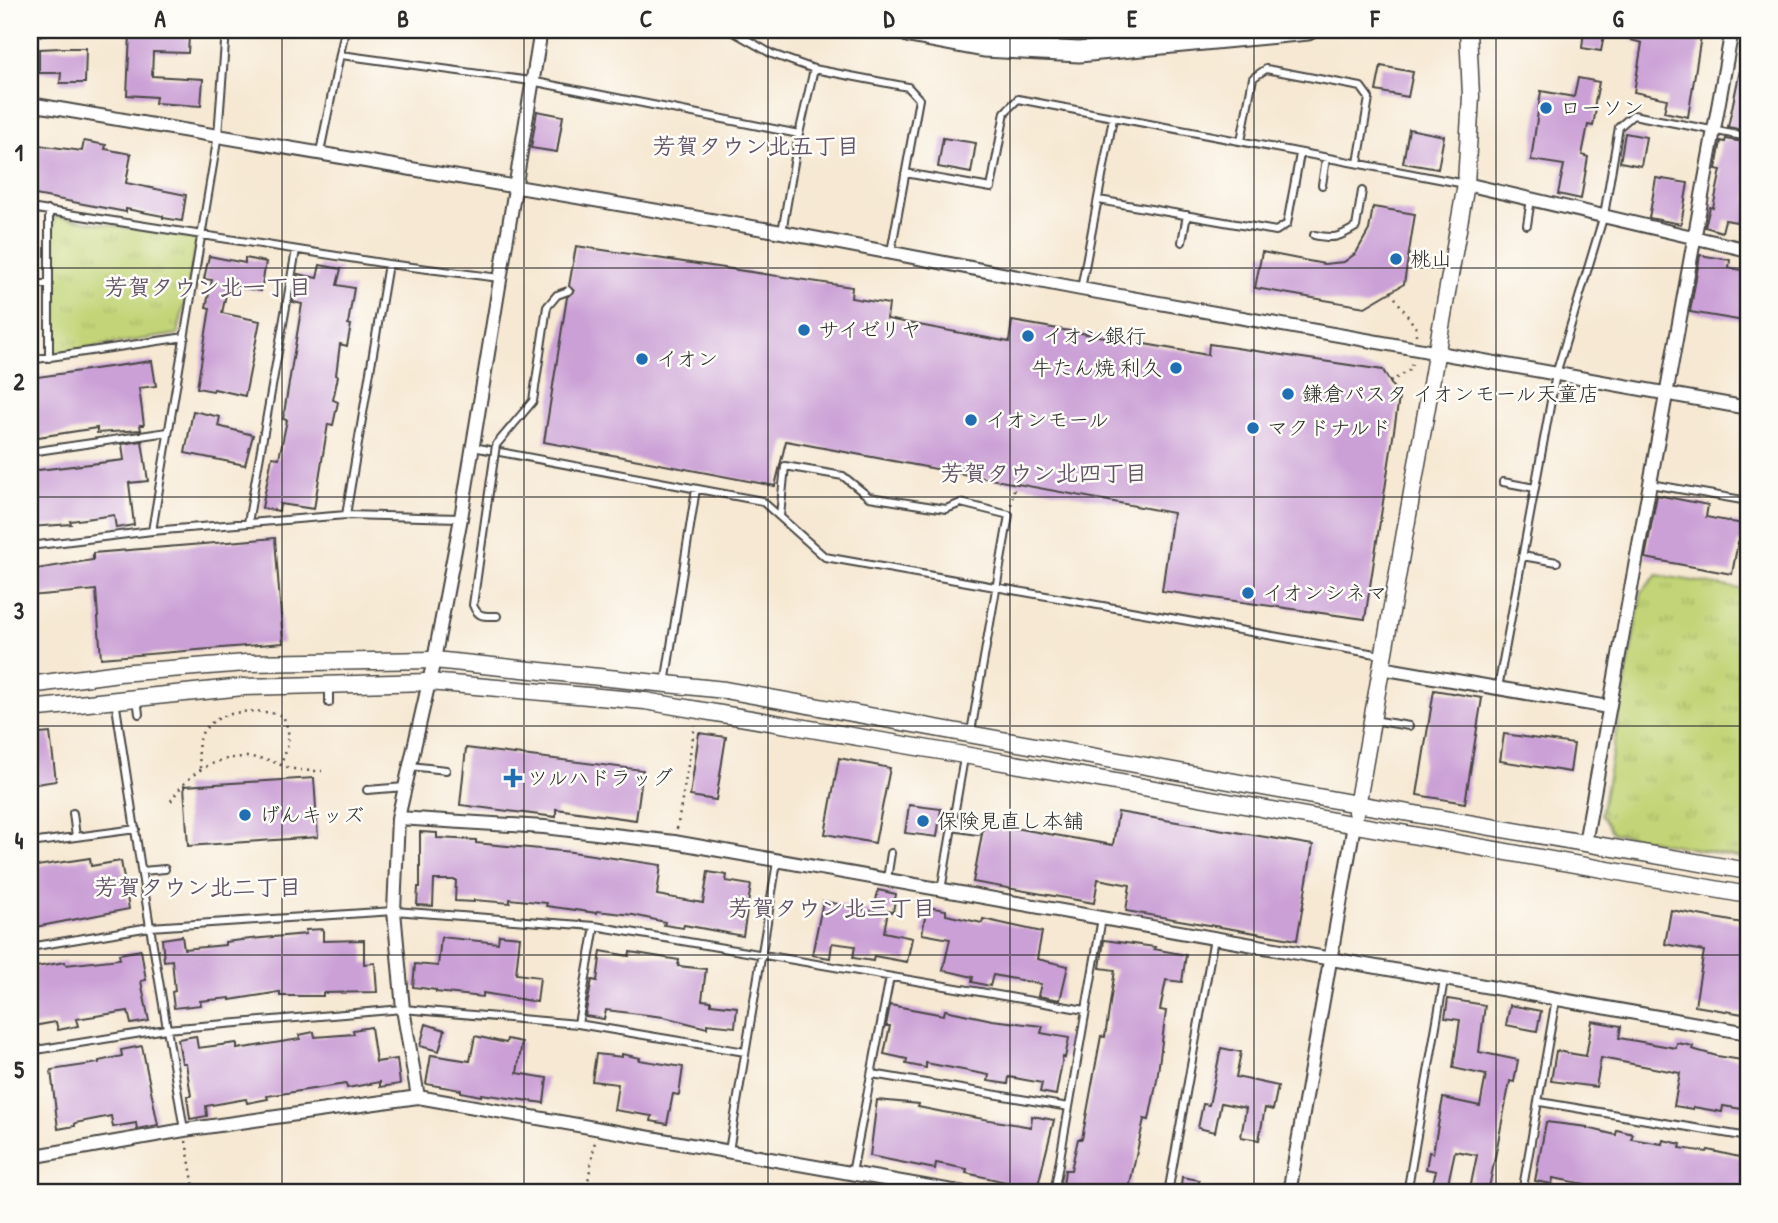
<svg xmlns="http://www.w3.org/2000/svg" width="1778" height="1223" viewBox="0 0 1778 1223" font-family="'Patrick Hand','Klee One',sans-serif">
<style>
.grass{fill:url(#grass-tufts);stroke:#768051;stroke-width:2}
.building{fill:#cba0d6;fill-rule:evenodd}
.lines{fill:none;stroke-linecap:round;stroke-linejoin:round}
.service-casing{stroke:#494744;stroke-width:10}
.minor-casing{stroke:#494744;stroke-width:16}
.tertiary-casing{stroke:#494744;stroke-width:19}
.primary-casing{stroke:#494744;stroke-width:23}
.path{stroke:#494744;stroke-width:2.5;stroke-dasharray:2 5;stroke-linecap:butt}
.service{stroke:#fff;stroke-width:6}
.minor{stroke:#fff;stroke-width:12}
.tertiary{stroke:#fff;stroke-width:16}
.primary{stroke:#fff;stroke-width:19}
.service-bridge-casing{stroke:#494744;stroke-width:10;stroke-linecap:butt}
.service-bridge{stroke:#fff;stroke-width:6}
.grid{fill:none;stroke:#2b2b2b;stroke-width:2;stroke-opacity:0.55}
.poi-dot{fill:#1f6fb2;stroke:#fdfcf7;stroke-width:2.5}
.labels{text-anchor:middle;stroke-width:5;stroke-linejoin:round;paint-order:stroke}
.poi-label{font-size:21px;fill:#2b2b2b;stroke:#fdfcf7;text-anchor:start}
.neighbourhood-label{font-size:23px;font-weight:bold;fill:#635467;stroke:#fdfcf7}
.neatline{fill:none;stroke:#2b2b2b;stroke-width:2.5}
.grid-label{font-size:23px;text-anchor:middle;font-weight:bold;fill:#2b2b2b}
</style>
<defs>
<pattern id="grass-tufts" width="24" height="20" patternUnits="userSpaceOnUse" patternTransform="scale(1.75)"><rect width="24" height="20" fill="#c2d477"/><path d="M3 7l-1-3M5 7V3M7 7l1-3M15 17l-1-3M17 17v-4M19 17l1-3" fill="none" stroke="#a7b667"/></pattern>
</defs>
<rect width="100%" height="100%" fill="#fdfcf7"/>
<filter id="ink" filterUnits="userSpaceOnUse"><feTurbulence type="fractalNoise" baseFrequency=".0143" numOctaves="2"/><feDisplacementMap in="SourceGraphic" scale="14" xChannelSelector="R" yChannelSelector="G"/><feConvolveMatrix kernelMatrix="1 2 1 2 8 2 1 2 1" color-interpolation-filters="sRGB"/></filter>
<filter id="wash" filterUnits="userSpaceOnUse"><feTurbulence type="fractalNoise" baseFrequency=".00686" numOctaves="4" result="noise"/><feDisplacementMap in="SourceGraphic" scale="28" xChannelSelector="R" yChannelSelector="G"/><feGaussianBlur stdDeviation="1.57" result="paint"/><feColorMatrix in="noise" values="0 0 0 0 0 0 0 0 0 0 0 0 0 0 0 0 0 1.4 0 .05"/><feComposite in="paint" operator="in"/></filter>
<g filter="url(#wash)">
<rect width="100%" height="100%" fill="#f6e8d2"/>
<path class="grass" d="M53 216 197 239 178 334 52 353Z
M1657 575 1748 590V859L1613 833 1601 815 1642 591Z"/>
<g id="blocks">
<path class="building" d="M1584 30H1605L1601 51 1582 48Z
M1633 30H1702L1688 117 1664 112 1667 99 1634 92 1642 43 1631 40Z
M130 34 189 36 188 53 153 52 152 76 203 79 201 106 155 103 156 97 127 95Z
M61 48H86L85 83H60L61 73H39V49Z
M1742 61 1748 62V131L1728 127Z
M1381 66 1413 72 1408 97 1376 91Z
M1578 78 1599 82 1594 108 1596 109 1593 126 1588 125 1582 155 1588 157 1581 199 1558 194 1564 165 1531 160 1541 91 1574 97Z
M537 111 563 116 557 152 531 148Z
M1409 129 1444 136 1438 169 1403 163Z
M1625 133 1646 137 1641 166 1620 162Z
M943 138 976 143 971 173 938 167Z
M1726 139 1748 143V224L1725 220 1722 232 1705 227 1710 207 1713 208 1721 170 1716 169 1721 141 1725 142Z
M84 141 106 145 105 149 131 154 126 183 186 195 182 221 163 218V216L126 209V212L30 194V144L82 151Z
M1656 178 1688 183 1681 224 1649 218Z
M1373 207 1415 214 1404 284 1365 307 1255 288 1262 252 1324 264 1344 262 1356 253 1369 230Z
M576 246 852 287 851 298 889 304 887 319 1009 342 1012 321 1208 355 1209 344 1383 370 1399 398 1365 619 1162 591 1173 513 786 441 775 486 544 442 567 297 574 291 569 286Z
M1700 255 1730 260 1729 268 1748 271V298L1744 321 1690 312Z
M209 256 245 263V258L266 262 261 291 228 285 222 313 260 321 245 396 214 389 213 391 197 388 210 308 206 307 212 280 204 279Z
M320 265 341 269 337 285 354 288 348 324 351 325 347 346 340 344 336 375 338 376 333 400 338 402 333 425 328 424 314 509 280 504 279 511 262 508 272 457 279 458 287 420 283 419 302 304 293 302 298 274 317 278Z
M152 361 156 386 139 388 144 425H140L141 430 97 433V428L38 437 33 396 30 397V378Z
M193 411 220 417 218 426 253 435 245 465 185 453Z
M142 441 148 481 129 483 134 525 116 528 114 515 70 521 71 524 30 527V471L124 460 122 444Z
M1657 495 1708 505 1706 517 1748 525 1747 544 1738 542 1732 574 1645 558Z
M275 538 283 643 101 658 96 590 30 596V570L93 560V553Z
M1434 690 1482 698 1465 803 1417 795Z
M50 733 56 781 30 785V735Z
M699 733 726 737 716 800 690 796Z
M1504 734 1574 744 1570 772 1500 761Z
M466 748 643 770 636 820 556 809V817L460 805Z
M839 758 890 768 875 843 825 834Z
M314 778 318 837 188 846 184 786Z
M909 805 941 809 937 837 905 833Z
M1118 812 1313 845 1297 940 1126 911 1130 885 1098 879 1094 903 973 882 984 823 1113 845Z
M420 832 437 833V838L476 840V843L572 852 661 865 657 895 703 903 708 872 727 875 726 881 751 885 743 936 684 925 683 928 664 925 665 922 633 915 597 911V913L546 906 547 903 510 899V903L474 900V902L455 901 456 880H434L433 906 417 905 418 887H420Z
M90 858 91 866 121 861 129 909 30 928V867Z
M878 890 896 894 893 912 888 911 884 932 912 938 907 962 874 956 873 961 853 958 855 946 832 943 830 958 812 955 823 901 874 912Z
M927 907 946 910V915L982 923 983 919 1042 932 1037 959 1068 966 1060 1000 1038 996 1041 984 993 975 990 986 972 982 973 977 943 970 950 939 922 934Z
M1671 910 1748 924V983L1743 1014 1695 1006 1704 951 1665 944Z
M323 929V941L364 940V964L375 963 377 992 323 993V996H280V992L230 1000V998L200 1001 201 1005 174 1008 172 992 175 991 172 960 164 961 162 939 182 936 184 949 225 945V942L251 939 306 934 305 930Z
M499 935 520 937 516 974 540 977 537 1002 483 993V997L436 992V990L413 987 415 964 438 966 441 937 498 943Z
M1104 940 1155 947 1154 949 1186 955 1182 982 1166 980 1160 1010 1166 1011 1157 1080 1149 1120 1144 1119 1128 1193 1104 1191V1193L1083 1189 1082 1193H1062L1065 1170H1071L1078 1139H1082L1101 1036 1105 1037 1115 970 1100 968Z
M141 950 146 980 141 981 149 1021 131 1024 128 1011 76 1019 78 1026 58 1030 56 1022 33 1026 30 1003V968L65 962 66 965 120 959 119 954Z
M601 951 629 956 630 952 679 960 678 966 706 969 702 1000 711 1001V1004L737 1007 735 1027 707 1024V1028L664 1017 606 1010 604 1019 585 1016 592 980 597 981Z
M1448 999 1485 1005 1479 1052 1518 1060 1514 1082 1510 1081 1488 1193H1430L1436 1171 1426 1169 1429 1152 1433 1153 1443 1098 1480 1106 1486 1075 1453 1068 1460 1020 1445 1018ZM1455 1151 1477 1155 1470 1189 1448 1183Z
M890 1005 944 1015 945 1010 992 1020 1043 1026 1041 1033 1069 1038 1065 1058 1063 1057 1056 1095 1040 1092 1042 1083 1009 1077 1008 1084 988 1081 989 1075 926 1063V1068L906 1064 907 1059 884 1054 890 1026H886Z
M1510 1005 1541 1011 1537 1031 1506 1025Z
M1592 1021 1621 1026 1619 1038 1676 1048 1677 1043 1693 1046 1692 1049 1717 1056 1748 1061V1110L1723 1106 1722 1112 1693 1107V1109L1674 1106 1680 1073 1601 1058 1596 1087 1551 1081 1556 1051 1586 1056Z
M426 1024 445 1030 439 1051 420 1046Z
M371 1027 376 1062 397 1059 400 1084 380 1087V1082L347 1088 346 1084 267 1096 268 1099 247 1103 246 1099 206 1106 207 1116 190 1119 187 1096H191L186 1063H182L178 1039 196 1036 198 1048 237 1043V1049L300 1039 299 1035 314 1032 315 1037 354 1034 353 1030Z
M475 1036 506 1043 507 1039 522 1042 517 1073 547 1078 544 1103 481 1094V1096L461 1092V1090L426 1084 431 1055 470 1061Z
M142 1046 158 1125 137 1129 136 1123 113 1127 111 1116 75 1123V1126L58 1129 51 1070 99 1063V1061L122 1056 121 1050Z
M1221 1048 1241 1052 1236 1077 1278 1086 1273 1110 1265 1108 1259 1140 1241 1137 1246 1108 1221 1103 1215 1132 1198 1128 1203 1104 1209 1105Z
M596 1054 622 1057V1054L640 1058 639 1060 683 1067 679 1095 673 1094 667 1124 651 1121 652 1116 614 1110 618 1084 592 1081Z
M877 1100 919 1104 918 1107 943 1112 1031 1127 1032 1116 1054 1120 1037 1189 966 1173 967 1169 936 1163 935 1169 870 1156Z
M1546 1122 1587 1127V1128L1616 1135 1617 1130 1633 1134 1631 1139 1662 1144 1663 1140 1681 1144 1680 1148 1707 1152 1708 1150 1748 1159V1193H1636L1621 1190V1193H1612L1584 1188 1585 1184 1553 1178 1552 1184 1535 1181Z
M1182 1177 1199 1180 1197 1193H1180Z"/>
</g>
</g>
<g filter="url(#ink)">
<use href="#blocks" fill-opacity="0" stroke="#494744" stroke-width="2"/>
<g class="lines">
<defs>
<path id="service" d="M730 30 772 54 814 69 908 87 919 99 891 252
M30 33 53 30
M341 55 531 81 799 134
M1241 141 1253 78 1266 69 1361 87 1369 98 1358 163
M320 152 345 30
M905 173 991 188 1005 112 1018 99 1465 184
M1322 185 1326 158
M1099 200 1276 231 1287 224 1300 154
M30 208 388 264 500 278
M49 210V358
M1527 225 1531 199
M782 232 799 134 814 69
M1314 235C1334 239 1338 238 1356 227L1362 191
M1182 242 1187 215
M30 284H48
M1081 289 1113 118
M30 360 185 337
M473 447 762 501 825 557 1381 655
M30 452 168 432
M1503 482 1535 488
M1650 484 1748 501
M487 506 473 605C478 618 485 616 497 616
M346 515 388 264
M780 516 785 466 843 476 869 497 946 509 961 503 1009 515 971 732
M248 523 296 250
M152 531 218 135 226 30
M30 546 152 531 346 515 460 518
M1522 556 1557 562
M665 684 696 489
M329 687V703
M1498 688 1556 374 1604 215 1619 127 1633 115 1748 137
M137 698 139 714
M115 700 150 927 184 1130
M1373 720 1409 726
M410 766 446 770
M367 790 405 787
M73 813 76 837
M952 827 978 831
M30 843 136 829
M142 871 165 869
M887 879 891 853
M941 890 964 758
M30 947 150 927 394 911 595 926 1085 1010
M578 1024 595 926
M30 1051 166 1029 403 1009 578 1024 745 1052
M872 1074 1069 1107
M1540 1102 1748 1137
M729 1151 777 862
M852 1173 890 977
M1054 1193 1102 918
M1168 1193 1214 938
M1407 1193 1444 980
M1522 1193 1556 999"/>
<path id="minor" d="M30 104 782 232 1081 289 1748 408
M1466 184 1748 250
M1381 668 1608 707
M398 818 544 827 674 842 1748 1033
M1585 843 1732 30
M418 1097 403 1009 394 911 398 818 434 660 461 518 541 30
M30 1157 184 1130 418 1097 964 1193
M1289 1193 1354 825"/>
<path id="tertiary" d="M30 685 119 673 246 663 434 660 725 690 1357 804 1748 871
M30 709 243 687 429 682 645 701 964 755 1748 895
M1356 812 1466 184 1471 96 1468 30"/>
<path id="primary" d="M904 30 910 33 984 47 1079 52 1308 30"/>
</defs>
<use href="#service" class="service-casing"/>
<use href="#minor" class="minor-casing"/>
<use href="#tertiary" class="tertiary-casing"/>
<use href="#primary" class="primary-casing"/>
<path class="path" d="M1391 292 1416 328V335
M1390 382 1411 369 1412 362
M1011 505 1015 484
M200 768C200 759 196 744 201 735 216 708 259 708 283 716 292 735 289 747 280 765
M171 801C191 768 224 751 264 759 271 760 277 764 284 766 296 771 310 771 322 771
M677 829 695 725
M186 1141 195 1193
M586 1193 595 1141"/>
<use href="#service" class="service"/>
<use href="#minor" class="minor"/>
<use href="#tertiary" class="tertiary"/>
<use href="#primary" class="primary"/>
<defs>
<path id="service-bridge" d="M487 506 496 445 533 401 547 307 557 295 568 291"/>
</defs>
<use href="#service-bridge" class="service-bridge-casing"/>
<use href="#service-bridge" class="service-bridge"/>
</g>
</g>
<path class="grid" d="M282 30V1193M524 30V1193M768 30V1193M1010 30V1193M1254 30V1193M1496 30V1193M30 268H1748M30 497H1748M30 726H1748M30 955H1748"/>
<g class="poi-dot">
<circle cx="1546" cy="108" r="7"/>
<circle cx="1396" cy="259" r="7"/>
<circle cx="804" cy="330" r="7"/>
<circle cx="1028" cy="336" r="7"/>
<circle cx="642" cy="359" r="7"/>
<circle cx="1176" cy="368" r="7"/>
<circle cx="1288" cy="394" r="7"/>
<circle cx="971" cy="420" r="7"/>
<circle cx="1253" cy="428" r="7"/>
<circle cx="1248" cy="593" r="7"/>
<path d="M509.5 767.5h7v7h7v7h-7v7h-7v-7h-7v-7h7z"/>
<circle cx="245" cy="815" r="7"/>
<circle cx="923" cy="821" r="7"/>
</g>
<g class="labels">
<g class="poi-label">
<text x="1560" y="115">ローソン</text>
<text x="1410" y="266">桃山</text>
<text x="818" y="337">サイゼリヤ</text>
<text x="1042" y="343">イオン銀行</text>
<text x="656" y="366">イオン</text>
<text x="1162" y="375" text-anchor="end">牛たん焼 利久</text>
<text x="1302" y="401">鎌倉パスタ イオンモール天童店</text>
<text x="985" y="427">イオンモール</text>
<text x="1267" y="435">マクドナルド</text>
<text x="1262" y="600">イオンシネマ</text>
<text x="527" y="785">ツルハドラッグ</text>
<text x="259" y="822">げんキッズ</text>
<text x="937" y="828">保険見直し本舗</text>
</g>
<g class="neighbourhood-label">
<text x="756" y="154">芳賀タウン北五丁目</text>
<text x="208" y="295">芳賀タウン北一丁目</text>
<text x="1044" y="481">芳賀タウン北四丁目</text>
<text x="198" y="895">芳賀タウン北二丁目</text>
<text x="832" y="916">芳賀タウン北三丁目</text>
</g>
</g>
<rect width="1778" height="1223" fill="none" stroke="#fdfcf7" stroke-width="77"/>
<rect x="38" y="38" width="1702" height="1146" class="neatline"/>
<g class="grid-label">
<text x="160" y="27">A</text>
<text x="403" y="27">B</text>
<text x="646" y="27">C</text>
<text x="889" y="27">D</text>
<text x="1132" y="27">E</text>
<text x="1375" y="27">F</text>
<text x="1618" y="27">G</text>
<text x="19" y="161">1</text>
<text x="19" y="390">2</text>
<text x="19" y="619">3</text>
<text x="19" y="849">4</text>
<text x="19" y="1078">5</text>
</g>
</svg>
